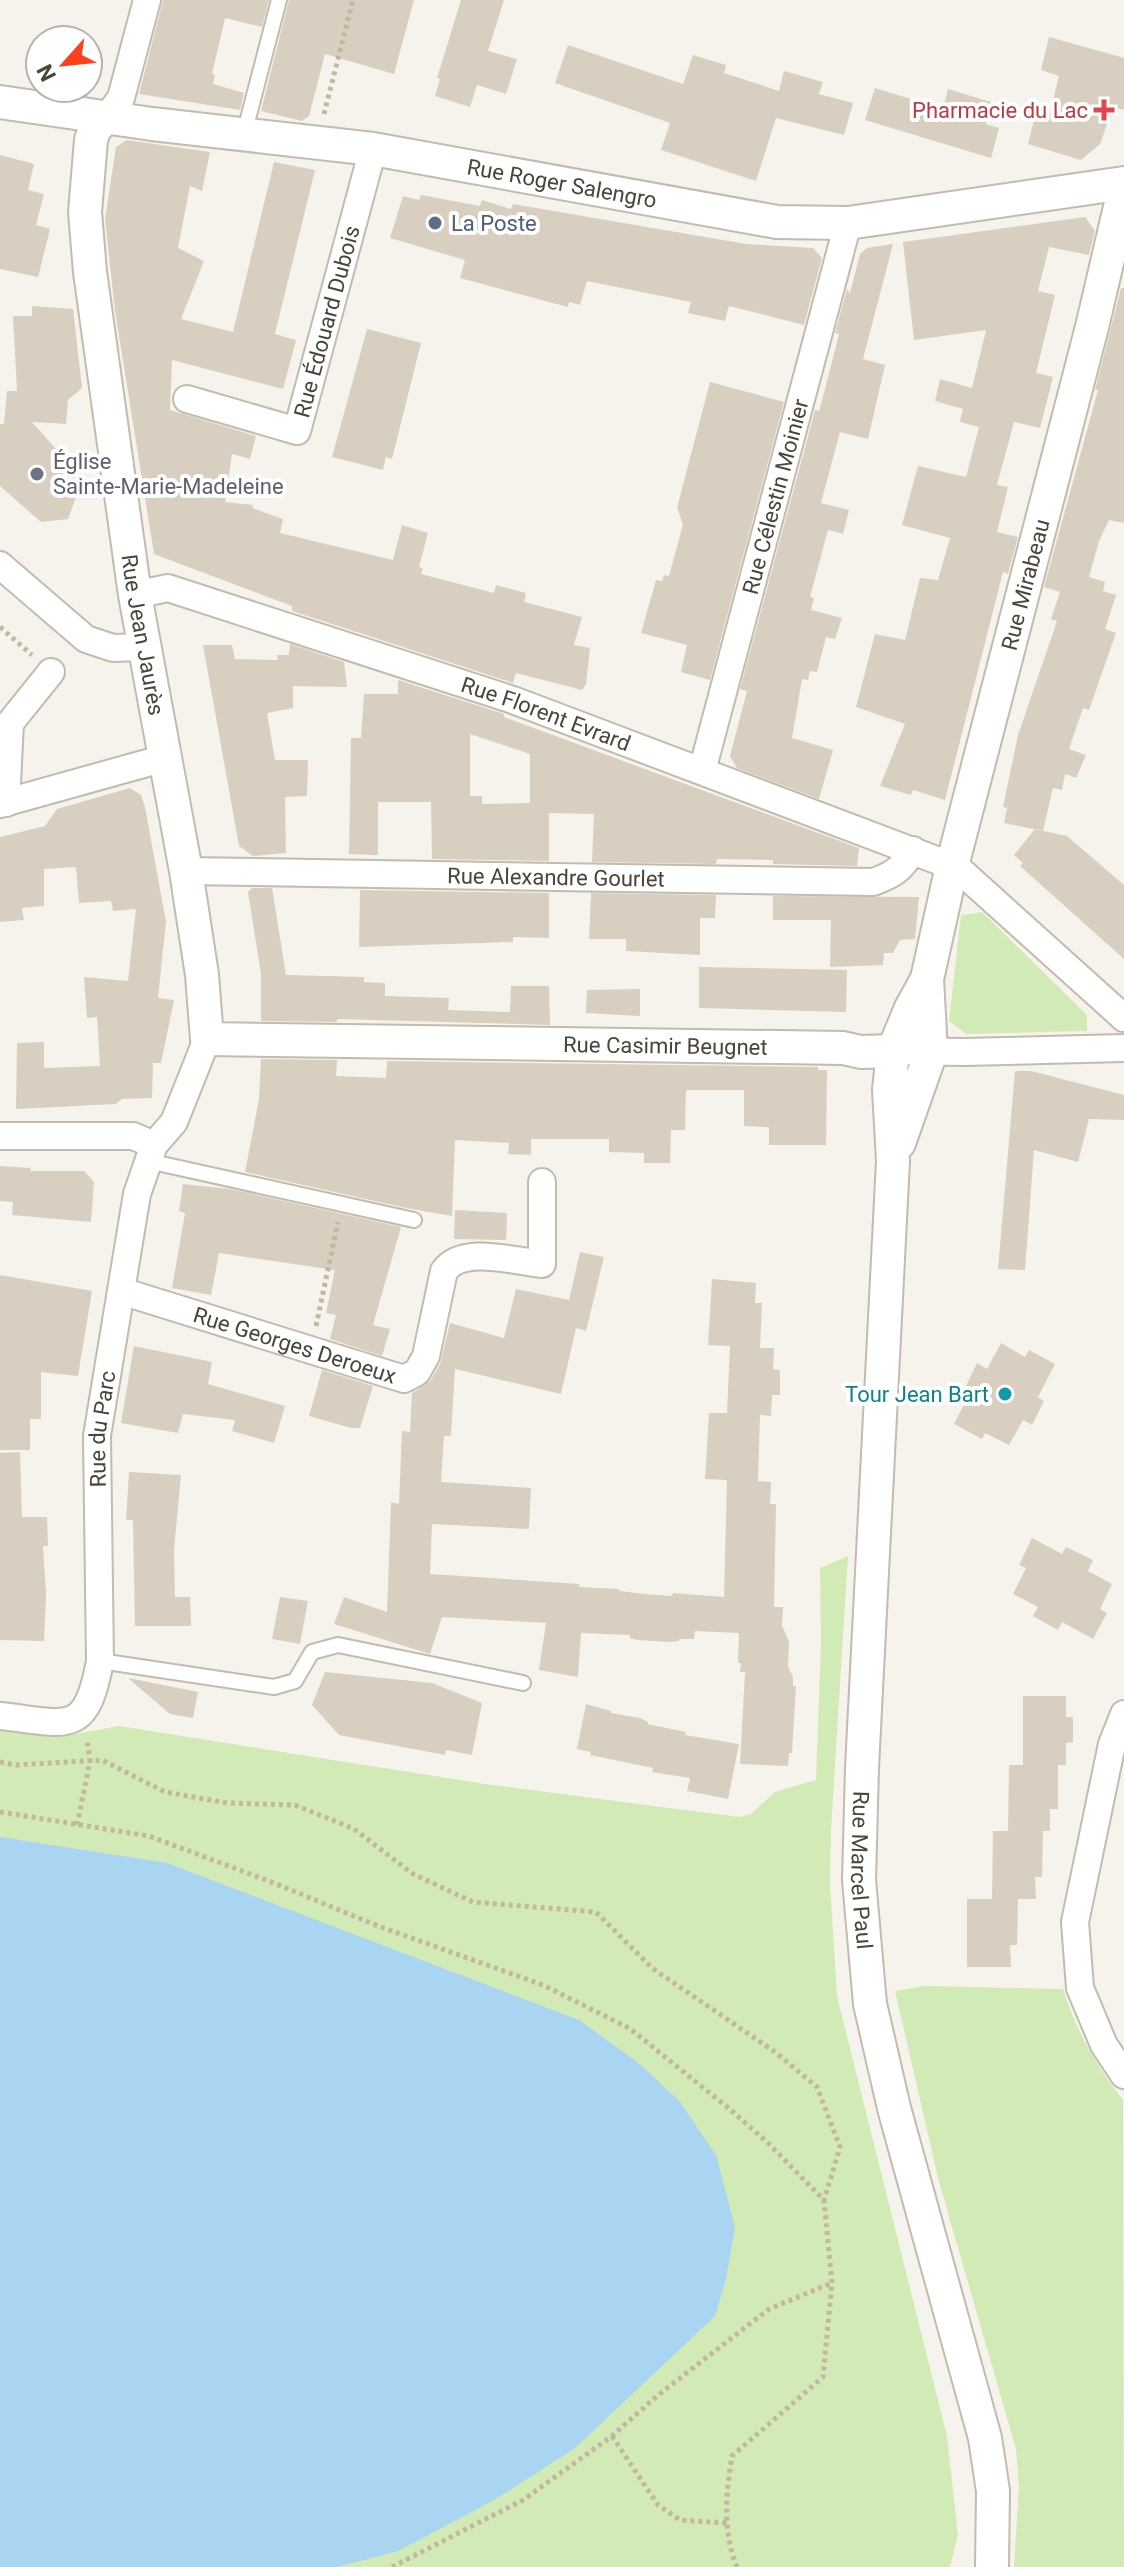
<svg xmlns="http://www.w3.org/2000/svg" width="1124" height="2567" viewBox="0 0 1124 2567" font-family="Roboto,sans-serif">
<style>
.green{fill:#d2eab5}
.water{fill:#a9d4f2}
.building{fill:#d8cfc1;fill-rule:evenodd}
.lines{fill:none;stroke-linecap:round;stroke-linejoin:round}
.service-casing{stroke:#c2bbae;stroke-width:18}
.minor-casing{stroke:#c2bbae;stroke-width:30}
.tertiary-casing{stroke:#c2bbae;stroke-width:36}
.path{stroke:#c4b79f;stroke-width:5;stroke-dasharray:4 4;stroke-linecap:butt}
.service{stroke:#fff;stroke-width:14}
.minor{stroke:#fff;stroke-width:26}
.tertiary{stroke:#fff;stroke-width:32}
.health-dot{fill:#e0444e;stroke:#fff;stroke-width:3}
.service-dot{fill:#5c6f8a;stroke:#fff;stroke-width:3}
.worship-dot{fill:#6b7280;stroke:#fff;stroke-width:3}
.culture-dot{fill:#0f9aa8;stroke:#fff;stroke-width:3}
.labels{text-anchor:middle;stroke-width:8;stroke-linejoin:round;paint-order:stroke}
.health-label{font-size:22px;fill:#be3a42;stroke:#fff;text-anchor:end}
.street-label{font-size:22px;fill:#4b4439;stroke:#fff}
.service-label{font-size:22px;fill:#4e5e75;stroke:#fff;text-anchor:start}
.worship-label{font-size:22px;fill:#5b616d;stroke:#fff;text-anchor:start}
.culture-label{font-size:22px;fill:#0d838f;stroke:#fff;text-anchor:end}
</style>
<rect width="100%" height="100%" fill="#f6f3ec"/>
<path class="green" d="M982 912 1087 1015V1031L966 1034 949 1021 961 915Z
M848 1556 831 1830 830 1883 837 1996 947 2436 958 2535 950 2567H0V1730L70 1735 119 1726 485 1784 739 1817 751 1814 775 1792 816 1780 821 1644 820 1568Z
M925 1986 1063 1989C1076 2031 1096 2065 1123 2100L1124 2567H1014L1019 2487 1016 2449 939 2182 895 1991Z"/>
<path class="water" d="M0 1837 167 1863 579 2020 641 2065 680 2102 716 2155 735 2227 726 2279 715 2316 574 2449 496 2499 398 2551 337 2567H0Z"/>
<path class="building" d="M163 0H269L262 27 225 18 212 74 215 75 213 84 244 93 240 110 139 94Z
M289 0H414L394 74 325 54 309 116 302 121 261 111Z
M461 0H504L488 51 517 59 506 94 477 85 470 107 435 96 440 79 437 78Z
M1049 37 1124 58V110L1113 107 1100 144 1081 160 1028 144 1035 116 1048 120 1059 76 1041 70Z
M568 45 683 84 693 55 726 65 724 73 779 91 784 71 823 82 819 94 853 103 844 135 776 118 756 181 661 150 670 123 555 83Z
M875 88 943 109 948 89 991 102 986 124 999 128 991 158 865 120Z
M127 140 210 152 202 191 190 186 178 248 204 261 181 319 233 332 274 162 315 170 275 334 296 340 283 389 172 360 170 410 256 436 250 459 232 454 225 502 253 505 252 508 283 519 280 533 393 560 402 525 428 533 419 567 423 568 421 574 494 593 496 585 526 593 524 602 582 617 574 645 590 648 586 684 582 690 516 673 513 683 292 611V606L154 554 115 311 105 219 116 147Z
M0 155 34 164 28 190 44 194 36 225 50 229 38 277 0 269Z
M421 195 480 206 482 200 511 209 513 204 746 244 813 248 822 258 804 325 729 306 725 321 688 313 691 302 587 281 580 305 569 302 568 307 460 278 465 260 390 238 403 196 419 200Z
M1085 217 1095 231 1089 255 1049 247 1038 291 1055 295 1036 373 1053 377 1040 428 1014 422 997 485 1008 487 997 532 1018 537 1008 574 1003 572 945 800 913 790 911 795 880 786 905 724 856 707 875 634 905 640 920 578 938 580 950 538 902 525 918 466 966 477 979 427 960 422 963 409 935 401 940 379 972 388 986 330 914 340 903 242Z
M893 244 863 359 885 365 868 439 840 432 821 503 849 510 843 534 828 530 810 597 814 598 811 610 842 618 835 639 826 637 817 672 810 671 808 680 802 679 792 738 833 750 819 799 737 768 730 756 747 691 740 689 815 410 819 411 824 393 839 334 835 333 847 289 850 293 860 254 867 248Z
M1121 288H1124V523L1109 520 1099 541 1089 577 1105 582 1103 591 1116 595 1105 629 1116 633 1089 710 1083 708 1069 749 1086 755 1076 778 1065 774 1062 790 1053 788 1043 831 1004 823 1007 808 1003 807 1018 735 1057 621 1051 619 1060 592 1044 587 1098 390H1095Z
M32 306 73 309 82 388 68 400 66 424 32 422 80 476 76 483 80 486 68 519 41 522 0 486V424H4L7 391H17L13 316H32Z
M367 329 421 343 392 459 386 457 383 470 332 457Z
M710 382 784 402 710 680 681 672 687 645 641 633 656 580 662 581 664 575 669 576 683 524 677 508Z
M290 644 344 662 347 687 293 686V708L267 713 275 760H308L307 796 285 797 286 853 253 856 239 846 203 645H232L235 659 278 660 277 655H289Z
M398 680 504 714V717L859 848 857 866 773 864V860L717 859 716 864 592 862 594 814 549 813V861L432 859 431 802H378V855L349 854 351 738H361L364 694H398ZM470 734 530 754V803L482 804V796H470Z
M130 788 141 795 145 807 166 922 158 998 174 1000 161 1063H153L152 1098 122 1099 116 1104 16 1109 17 1043 44 1042V1068L100 1066 97 1017 87 1018 84 977 128 981 136 909 113 911 111 901 79 903 76 867 44 869V906L22 908 24 920 0 922V837L45 826 57 809Z
M1035 829 1067 836 1124 885V959L1020 866 1023 863 1014 855Z
M252 888H272L286 975 364 977V982L385 983V996L449 998 448 1010 510 1012 511 986H549L550 1025 337 1019V1022L261 1021V974L248 892Z
M360 890 549 893V938L513 937V942L359 947Z
M591 893 716 895 715 918H700V955L626 951V939H589Z
M773 896 919 897 915 939 900 940 893 953H884L883 965 830 967 831 920H773Z
M699 967 847 970 846 1012 699 1008Z
M640 989V1016L586 1013 587 990Z
M261 1059 337 1060 336 1076 386 1078 387 1061 818 1067V1070H827L826 1145H769V1127L744 1126V1090H686L685 1130H671L670 1163H644V1153L609 1152V1139H531V1155L508 1154 509 1143 455 1140 452 1216 406 1208 245 1172 259 1099Z
M1015 1071H1031L1124 1095V1120L1089 1119 1078 1162 1034 1150 1025 1270 998 1269Z
M0 1166 31 1168 30 1171H84L94 1182 91 1222 12 1215 13 1202 0 1201Z
M183 1184 230 1189 401 1227 373 1325 390 1329 382 1356 330 1339 336 1315 326 1313 335 1270 219 1253 211 1295 172 1288 185 1213 179 1211Z
M455 1210 507 1213 506 1240 454 1239Z
M580 1252 604 1257 586 1331 576 1328 561 1394 455 1369 451 1436H444L441 1482 531 1488 529 1529 432 1524 430 1574 579 1584V1587L619 1589V1591L644 1594 672 1596 673 1593 724 1597 727 1480 705 1479 709 1413H727L730 1346 708 1345 712 1279 756 1283 755 1303H762L760 1348H774L773 1369 780 1370V1395H772L771 1416 760 1415 758 1481 771 1482 770 1504H776L774 1607H783L782 1626 789 1641 788 1667 793 1677V1686H796L792 1753H789L788 1766 740 1764 745 1672H740L741 1663H738L739 1633 695 1631 694 1639H679V1641L670 1642 638 1640 630 1638V1635L581 1633 578 1677 539 1670 546 1623 442 1617 430 1654 334 1624 344 1597 387 1612 391 1502 399 1504 402 1431 410 1432 412 1393 430 1381 440 1364 450 1323 504 1338 516 1289 569 1300Z
M0 1275 92 1291 78 1376 41 1372V1419H30V1450H0Z
M1001 1343 1025 1357 1029 1350 1055 1364 1038 1397 1044 1401 1032 1425 1023 1420 1009 1445 985 1433 982 1439 954 1424 971 1391 965 1388 977 1363 987 1369Z
M134 1346 212 1362 208 1384 285 1406 274 1443 232 1431 235 1420 183 1414 178 1433 121 1423Z
M322 1370 373 1386 360 1428H351L309 1416Z
M20 1452 22 1517H47L48 1546H43L46 1594 44 1641 0 1640V1453Z
M129 1472 181 1475 174 1550 175 1597H190L191 1626H135L133 1520H126Z
M1032 1538 1062 1554 1066 1547 1093 1560 1088 1571 1112 1584 1100 1609 1107 1613 1093 1639 1062 1622 1058 1630 1033 1616 1038 1607 1013 1594 1026 1568 1019 1565Z
M280 1597 308 1601 300 1644 272 1639Z
M325 1672 432 1683 482 1703 472 1755 446 1750 445 1755 339 1735 312 1705Z
M128 1678 198 1692 193 1718 170 1714Z
M1023 1696H1066V1717H1073V1742L1066 1743V1765H1058V1809H1050V1831H1043L1042 1877H1035L1036 1899H1018L1017 1945H1010L1011 1967H967V1899H992L993 1831H1008L1009 1765H1023Z
M586 1704 611 1711V1713L640 1718 648 1722V1724L686 1732 685 1735 739 1744 728 1799 687 1791 690 1778 652 1772 653 1768 590 1755 591 1752 577 1749Z"/>
<g class="lines">
<defs>
<path id="service" d="M244 134 279 0
M148 1161 414 1220
M100 1661 274 1687 295 1681 312 1652 338 1645 523 1683"/>
<g id="minor">
<path d="M107 117 121 98 147 0"/>
<path id="s1" d="M187 399 297 431 373 149"/>
<path d="M0 565 86 639 113 648 145 647"/>
<path id="s2" d="M135 595 168 588 513 700 952 866 963 873 1124 1018"/>
<path id="s3" d="M702 771 848 223"/>
<path d="M6 803 10 723 51 672"/>
<path d="M0 804 165 758"/>
<path id="s4" d="M186 871 873 882C893 875 902 869 913 850"/>
<path d="M893 1051 964 1052 1124 1048"/>
<path d="M0 1136H133L154 1145"/>
<path id="s5" d="M121 1291 404 1379 417 1372 426 1356 444 1271C462 1245 514 1261 542 1264V1182"/>
<path d="M1124 1714 1112 1744 1075 1922 1080 1988 1104 2045 1124 2075"/>
<path id="s6" d="M0 1716C67 1723 86 1738 100 1661L97 1436 137 1194 154 1145 174 1122 207 1039"/>
</g>
<g id="tertiary">
<path id="s7" d="M0 102 152 124 373 149 777 222 848 223 1124 183"/>
<path id="s8" d="M107 117 95 128 91 140 85 212 90 272 135 595 186 871 202 975 207 1039 843 1048 861 1052 893 1051"/>
<path id="s9" d="M927 979 911 1008 893 1051 889 1090 893 1161 862 1768 859 1880 870 2004 894 2108 985 2438 993 2491 992 2567"/>
<path id="s10" d="M899 1143 931 1052 927 979 952 866 1092 327 1124 190"/>
</g>
</defs>
<use href="#service" class="service-casing"/>
<use href="#minor" class="minor-casing"/>
<use href="#tertiary" class="tertiary-casing"/>
<path class="path" d="M324 114 353 0
M0 627 32 655
M316 1326 338 1222
M0 1762 16 1765 102 1760 165 1792 227 1803 295 1805 354 1829 413 1874 473 1902 596 1912 652 1968 775 2052 817 2087 840 2147 824 2200
M0 1812 149 1836 274 1883 378 1926 543 1985 629 2028 726 2106 766 2141 824 2200 832 2283 823 2377 732 2456C726 2493 722 2531 737 2567
M77 1825 90 1761 87 1739
M612 2436 658 2505 680 2520 727 2523
M392 2567 523 2500 612 2436 657 2396 769 2309 832 2283"/>
<use href="#service" class="service"/>
<use href="#minor" class="minor"/>
<use href="#tertiary" class="tertiary"/>
</g>
<path class="health-dot" d="M1100 98h8v8h8v8h-8v8h-8v-8h-8v-8h8z"/>
<circle class="service-dot" cx="435" cy="223" r="8"/>
<circle class="worship-dot" cx="37" cy="474" r="8"/>
<circle class="culture-dot" cx="1005" cy="1394" r="8"/>
<g class="labels">
<g class="health-label">
<text x="1088" y="118">Pharmacie du Lac</text>
</g>
<g class="street-label">
<text dy="8" stroke="none"><textPath href="#s7" startOffset="568">Rue Roger Salengro</textPath></text>
<text dy="8" stroke="none"><textPath href="#s1" startOffset="228">Rue Édouard Dubois</textPath></text>
<text dy="8" stroke="none"><textPath href="#s3" startOffset="284">Rue Célestin Moinier</textPath></text>
<text dy="8" stroke="none"><textPath href="#s10" startOffset="576">Rue Mirabeau</textPath></text>
<text dy="8" stroke="none"><textPath href="#s8" startOffset="528">Rue Jean Jaurès</textPath></text>
<text dy="8" stroke="none"><textPath href="#s2" startOffset="432">Rue Florent Evrard</textPath></text>
<text dy="8" stroke="none"><textPath href="#s4" startOffset="370">Rue Alexandre Gourlet</textPath></text>
<text dy="8" stroke="none"><textPath href="#s8" startOffset="1396">Rue Casimir Beugnet</textPath></text>
<text dy="8" stroke="none"><textPath href="#s5" startOffset="182">Rue Georges Deroeux</textPath></text>
<text dy="8" stroke="none"><textPath href="#s6" startOffset="372">Rue du Parc</textPath></text>
<text dy="8" stroke="none"><textPath href="#s9" startOffset="900">Rue Marcel Paul</textPath></text>
</g>
<g class="service-label">
<text x="451" y="231">La Poste</text>
</g>
<g class="worship-label">
<text x="53" y="469">Église<tspan x="53" dy="25">Sainte-Marie-Madeleine</tspan></text>
</g>
<g class="culture-label">
<text x="989" y="1402">Tour Jean Bart</text>
</g>
</g>
<g transform="translate(64 64) rotate(243)"><circle r="38" fill="#ffffff" stroke="#b7b4b0" stroke-width="2"/>
<path d="M0-6L14 30L0 20L-14 30Z" fill="#fc3f1d"/>
<text y="-12" font-size="22" font-weight="bold" text-anchor="middle" fill="#4b4439">N</text>
</g>
</svg>
